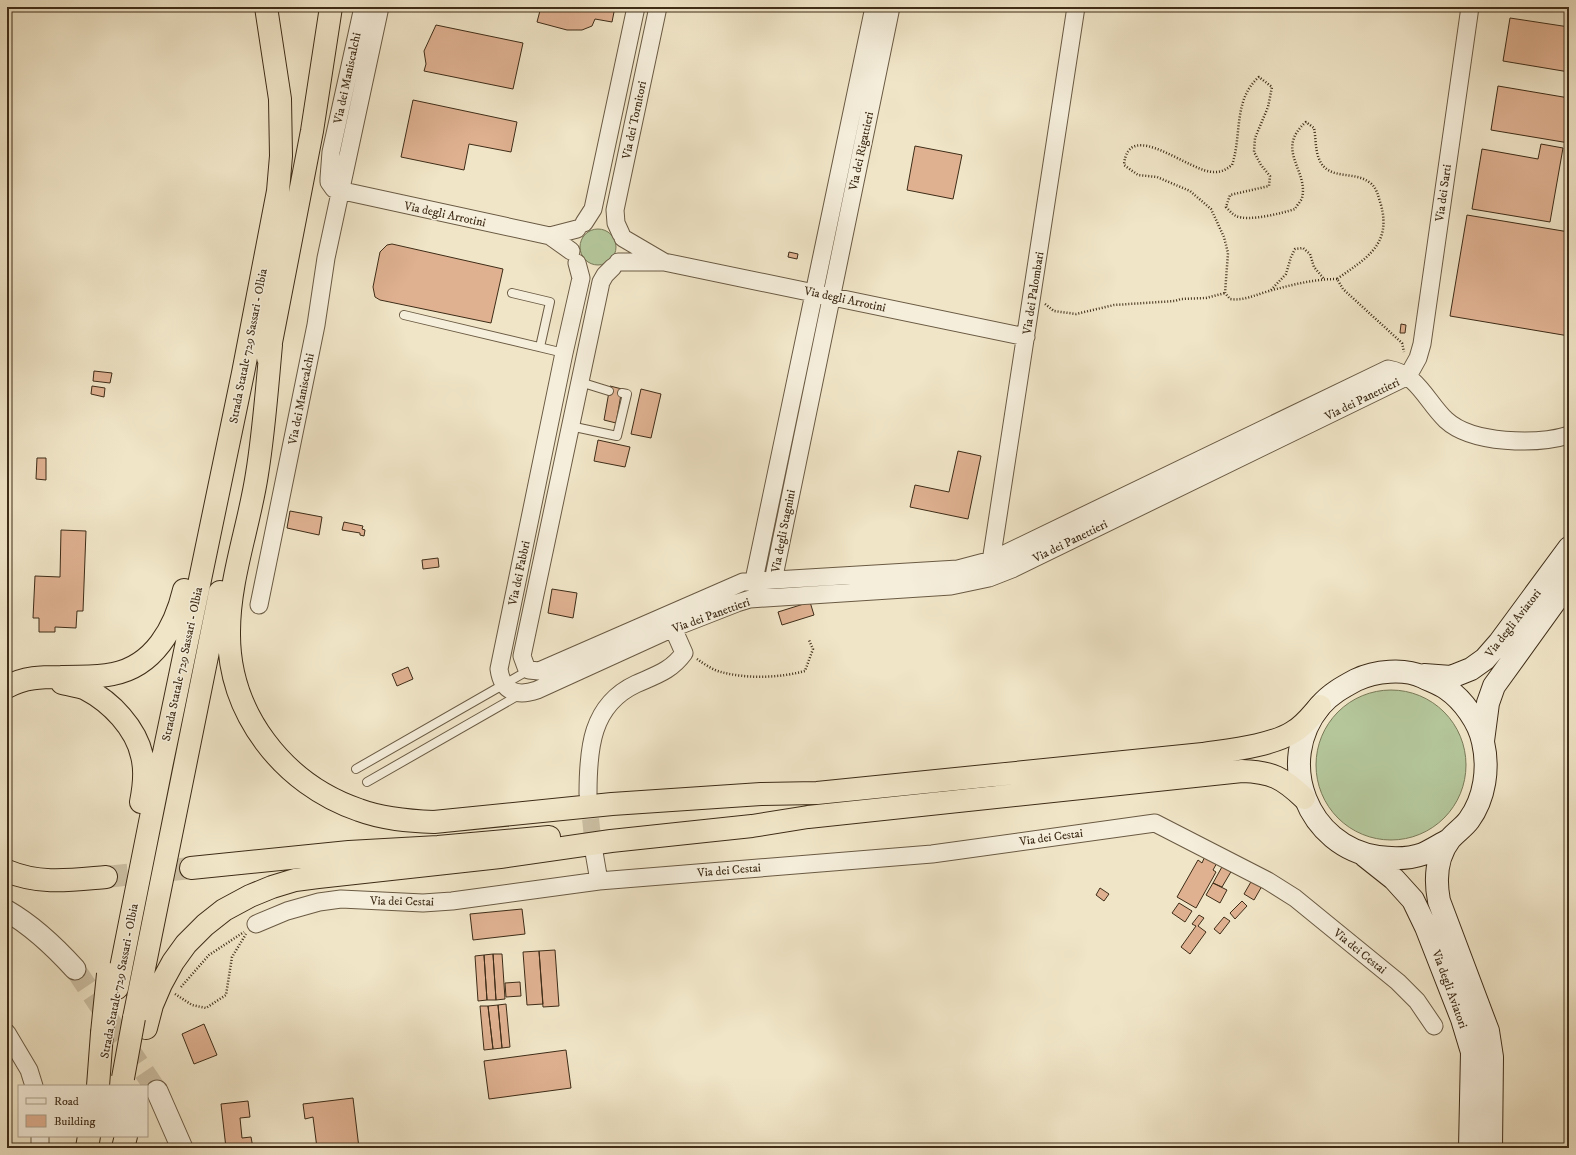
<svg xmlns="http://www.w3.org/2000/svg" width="1576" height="1155" viewBox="0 0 1576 1155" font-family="'IM FELL DW Pica',serif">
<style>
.green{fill:#b4c69a;stroke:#797958}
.building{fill:#dfb191;stroke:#3e2c17}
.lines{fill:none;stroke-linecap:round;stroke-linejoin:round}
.minor-tunnel{stroke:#ccc0a4;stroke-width:17;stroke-dasharray:17 8;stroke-linecap:butt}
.tertiary-tunnel{stroke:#ccc0a4;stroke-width:21;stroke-dasharray:21 10;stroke-linecap:butt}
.trunk-tunnel{stroke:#ccc0a4;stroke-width:22;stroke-dasharray:22 11;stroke-linecap:butt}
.service-casing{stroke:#6a5a43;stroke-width:10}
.minor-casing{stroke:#6a5a43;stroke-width:19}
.tertiary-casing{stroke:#6a5a43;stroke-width:23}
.secondary-casing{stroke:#3e2c17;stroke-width:24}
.trunk-casing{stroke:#3e2c17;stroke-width:24}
.path{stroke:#3e2c17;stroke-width:2.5;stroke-dasharray:1 2;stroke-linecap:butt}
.service{stroke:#f5eedb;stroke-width:8}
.minor{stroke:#f5eedb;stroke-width:17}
.tertiary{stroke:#f5eedb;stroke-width:21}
.secondary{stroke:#f5eedb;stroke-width:22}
.trunk{stroke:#f0e5c7;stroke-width:22}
.trunk-bridge-casing{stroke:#3e2c17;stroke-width:24;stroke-linecap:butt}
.trunk-bridge{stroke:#f0e5c7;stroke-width:22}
.labels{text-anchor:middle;stroke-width:3;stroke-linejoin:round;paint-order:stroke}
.street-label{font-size:12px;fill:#3e2c17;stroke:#f5eedb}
</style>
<rect width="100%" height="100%" fill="#f0e5c7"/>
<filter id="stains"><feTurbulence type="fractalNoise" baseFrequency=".005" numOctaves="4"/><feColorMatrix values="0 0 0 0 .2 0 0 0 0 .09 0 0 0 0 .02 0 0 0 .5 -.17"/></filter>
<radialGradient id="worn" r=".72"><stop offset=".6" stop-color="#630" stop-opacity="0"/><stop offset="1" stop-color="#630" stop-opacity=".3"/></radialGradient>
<path class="green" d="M580 247a18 18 0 1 1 36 0a18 18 0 1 1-36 0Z
M1316 765a75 75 0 1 1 150 0a75 75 0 1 1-150 0Z"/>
<path class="building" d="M541 7H615L612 22 595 19 592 26 582 30H567L537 22Z
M1510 18 1569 27V72L1503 61Z
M436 25 523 43 513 89 424 71 426 64 424 51Z
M1498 86 1569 98V143L1491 130Z
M413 100 517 122 511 152 469 144 464 170 401 157Z
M1541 144 1563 148 1550 222 1472 209 1482 149 1538 159Z
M915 146 962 155 953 199 907 190Z
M1467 215 1569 232V336L1450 316Z
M392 244 503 269 491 323 380 300 375 297 373 287 380 252 387 245Z
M789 252 798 254 797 259 788 257Z
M1401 324 1406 325 1405 333H1400Z
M94 371 112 373 110 383 93 381Z
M92 386 105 388 104 397 91 394Z
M610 386 622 389 616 423 604 420Z
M641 389 661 394 651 438 631 434Z
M598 440 630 447 625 467 594 461Z
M958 451 981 456 968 519 910 507 915 485 949 492Z
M37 458H46V480L36 479Z
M290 511 322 517 319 535 287 528Z
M344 522 363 526 362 529 365 530 364 536 360 535V533L342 530Z
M61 530 86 531 83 611H77L76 628 55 627V632H39V618H33L35 576 60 577Z
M438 558 439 567 423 569 422 560Z
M552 589 577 593 573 618 548 613Z
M810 602 814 615 782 625 778 612Z
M408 667 413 679 397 686 392 674Z
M1206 854 1218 861 1213 870 1216 872 1196 908 1177 897 1198 860 1202 863Z
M1223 865 1232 870 1222 887 1213 883Z
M1252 880 1262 886 1254 900 1244 894Z
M1213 883 1227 890 1220 903 1206 895Z
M1100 888 1109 894 1104 901 1096 895Z
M1242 901 1247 906 1235 919 1230 913Z
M1179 903 1192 911 1185 922 1172 913Z
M522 909 525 934 473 940 470 914Z
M1199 915 1204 918 1198 926 1206 932 1190 954 1181 947 1196 926 1192 924Z
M1224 917 1230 921 1220 934 1214 929Z
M555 950 559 1006 543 1007 539 951Z
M539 951 543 1004 527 1005 523 952Z
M493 954 496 1000H487L484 955Z
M493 954H502L505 999 496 1000Z
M484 955 487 1000 478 1001 475 956Z
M520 982 521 996 506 997 505 983Z
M506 1004 510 1047 502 1048 498 1005Z
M498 1005 502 1048 493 1049 488 1006Z
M480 1006H488L493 1049 484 1050Z
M204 1024 217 1055 194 1064 182 1034Z
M566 1050 571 1088 489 1099 484 1061Z
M353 1098 359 1148H317L313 1117 305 1119 303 1104Z
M248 1101 250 1117 240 1118 242 1138 251 1137 253 1148H226L221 1104Z"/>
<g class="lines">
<path class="minor-tunnel" d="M588 794 594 852"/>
<path class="tertiary-tunnel" d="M75 969 157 1091"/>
<path class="trunk-tunnel" d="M106 877 191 868"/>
<defs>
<path id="service" d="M512 293 550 302 540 347
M404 315 564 353
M580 382 609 391
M570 426 617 436 627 394 622 393
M356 769 529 670
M367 782 519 695"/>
<path id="minor" d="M363 7 331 152 329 178V182L334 189 550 236 571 251
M584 223 593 209 636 7
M621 234 616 223 615 210 658 7
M550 236 577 229
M623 238 664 262
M618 262H664L1026 337
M577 263 581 278 564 353 499 669C502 692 517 697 537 690L673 628 737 603 750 599 951 586 989 578 1012 569 1408 376
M613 267 605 275 601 282 522 656 526 667 529 670 539 671 743 582 958 569 992 560 1388 369C1418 374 1426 401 1446 420 1472 444 1537 445 1569 435
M1408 376 1418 358 1422 344 1470 7
M990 568 1076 7
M759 590 754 580 874 7
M767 591 773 581 891 7
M259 605 316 325 326 258 380 7
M588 794C588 749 591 705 636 684 656 675 671 671 684 653L673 628
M594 852 599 881
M256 924 287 911 319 902 341 899 423 903 452 901 599 881 932 854 1155 823 1268 881 1295 898 1398 982 1417 1001 1434 1026
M7 1033 29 1070 34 1086
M40 1148V1136"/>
<path id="tertiary" d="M7 911C33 926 55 947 75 969
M157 1091 182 1148"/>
<path id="secondary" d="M1424 675 1451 677 1471 669 1485 659 1499 643 1569 548
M1483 741 1488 703 1494 686 1569 582
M1449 840C1441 844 1432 850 1423 854 1409 859 1393 859 1378 857 1308 847 1274 762 1320 706 1330 694 1343 687 1356 680 1375 671 1404 668 1423 677 1431 681 1440 684 1447 689 1463 700 1479 722 1483 742 1489 768 1485 798 1469 820 1464 827 1456 832 1450 839 1436 857 1435 880 1439 901L1488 1031 1492 1057 1491 1148
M1365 856 1394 879 1413 900 1426 927 1462 1019 1472 1052 1470 1148"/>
<path id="trunk" d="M271 345C267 388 264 431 257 474 249 527 229 579 229 632 228 713 283 784 359 810 383 819 409 821 434 822L612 804 761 794 817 793 1203 754C1229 750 1271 746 1293 732 1304 726 1312 715 1320 706
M268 358 312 131 331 7
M62 683C69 685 79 686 86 689 111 702 136 728 142 756 146 771 144 787 141 802
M7 687C24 677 42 677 61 677 78 676 96 678 113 674 154 666 175 628 184 590
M191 868 349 852 438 847 549 837
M7 871C40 885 71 880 106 877
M117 988 161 767 243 373 278 191 281 156 280 99 266 7
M134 1018 220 592
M146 1028 152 1005 161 984 173 962 186 944 205 925 224 910 250 896 272 887 295 880 318 877 500 857 611 841 752 826 808 817 1242 771C1272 772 1283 778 1304 798
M98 1086 102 1033
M87 1148 89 1136
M123 1148 126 1136"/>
</defs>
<use href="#service" class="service-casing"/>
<use href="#minor" class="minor-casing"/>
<use href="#tertiary" class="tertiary-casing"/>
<use href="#secondary" class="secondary-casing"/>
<use href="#trunk" class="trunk-casing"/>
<path class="path" d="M1337 279C1314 279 1291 285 1269 291 1255 295 1244 301 1230 299L1225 293 1228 253 1224 237 1211 209 1190 191 1157 177 1138 175 1124 165C1128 116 1191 174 1215 172 1222 172 1227 169 1232 165 1242 136 1233 99 1259 77L1272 87 1268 107 1255 138 1254 152 1261 165 1270 176 1269 186 1230 195 1226 207C1229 210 1232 214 1236 216 1248 222 1283 213 1295 209 1297 205 1301 201 1302 198 1309 170 1274 150 1306 122L1314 128C1316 137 1315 152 1320 161 1329 180 1354 171 1369 182 1377 187 1378 196 1381 205 1392 245 1365 259 1337 279L1343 289 1402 343 1404 352
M1271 290 1286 274 1291 257 1295 249 1303 248 1310 254 1314 267 1324 279
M1045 304 1054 311 1076 314 1114 305 1175 301 1181 299 1206 298 1225 293
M697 659C704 664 713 670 721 672 747 679 779 678 805 671L813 649 809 640
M181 987 209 955 244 932
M175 994 192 1005 206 1008 226 995 232 957 246 934"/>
<use href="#service" class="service"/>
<use href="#minor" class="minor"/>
<use href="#tertiary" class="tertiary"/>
<use href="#secondary" class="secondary"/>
<use href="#trunk" class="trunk"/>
<defs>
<path id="trunk-bridge" d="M102 1033 108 974
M123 1078 134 1018"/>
</defs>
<use href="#trunk-bridge" class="trunk-bridge-casing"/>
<use href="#trunk-bridge" class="trunk-bridge"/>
</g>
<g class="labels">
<g class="street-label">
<text transform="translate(347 78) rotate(-78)" y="4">Via dei Maniscalchi</text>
<text transform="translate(634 120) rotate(-78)" y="4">Via dei Tornitori</text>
<text transform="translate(861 151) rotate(-78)" y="4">Via dei Rigattieri</text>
<text transform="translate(1443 193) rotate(-82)" y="4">Via dei Sarti</text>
<text transform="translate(445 214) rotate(12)" y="4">Via degli Arrotini</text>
<text transform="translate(1033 293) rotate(-81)" y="4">Via dei Palombari</text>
<text transform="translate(845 299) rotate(12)" y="4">Via degli Arrotini</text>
<text transform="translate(248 346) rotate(-79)" y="4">Strada Statale 729 Sassari - Olbia</text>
<text transform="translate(301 399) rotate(-79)" y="4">Via dei Maniscalchi</text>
<text transform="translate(1362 399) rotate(-26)" y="4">Via dei Panettieri</text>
<text transform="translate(783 531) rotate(-79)" y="4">Via degli Stagnini</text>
<text transform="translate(1070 541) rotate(-26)" y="4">Via dei Panettieri</text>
<text transform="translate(519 573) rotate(-78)" y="4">Via dei Fabbri</text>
<text transform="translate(711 615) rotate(-20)" y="4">Via dei Panettieri</text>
<text transform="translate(1513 623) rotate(-52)" y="4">Via degli Aviatori</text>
<text transform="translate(182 664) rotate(-78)" y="4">Strada Statale 729 Sassari - Olbia</text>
<text transform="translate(1051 837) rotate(-8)" y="4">Via dei Cestai</text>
<text transform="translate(729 870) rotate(-5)" y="4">Via dei Cestai</text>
<text transform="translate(402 901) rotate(1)" y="4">Via dei Cestai</text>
<text transform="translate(1360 951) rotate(39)" y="4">Via dei Cestai</text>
<text transform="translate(119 981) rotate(-79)" y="4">Strada Statale 729 Sassari - Olbia</text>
<text transform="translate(1450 989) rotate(70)" y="4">Via degli Aviatori</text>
</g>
</g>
<rect width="1576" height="1155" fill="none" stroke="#f0e5c7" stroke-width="24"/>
<rect x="8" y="8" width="1560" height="1139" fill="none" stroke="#3e2c17" stroke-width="2"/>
<rect x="12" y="12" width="1552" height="1131" fill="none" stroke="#3e2c17"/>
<rect x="18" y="1085" width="130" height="52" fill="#f5eedb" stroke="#aca08d"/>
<rect x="26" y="1098" width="20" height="6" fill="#f5eedb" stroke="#aca08d"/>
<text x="54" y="1105" font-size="12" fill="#3e2c17">Road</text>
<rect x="26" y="1115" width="20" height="12" fill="#dfb191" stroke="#aca08d"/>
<text x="54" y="1125" font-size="12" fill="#3e2c17">Building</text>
<rect width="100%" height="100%" filter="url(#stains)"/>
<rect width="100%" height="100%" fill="url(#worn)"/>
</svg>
